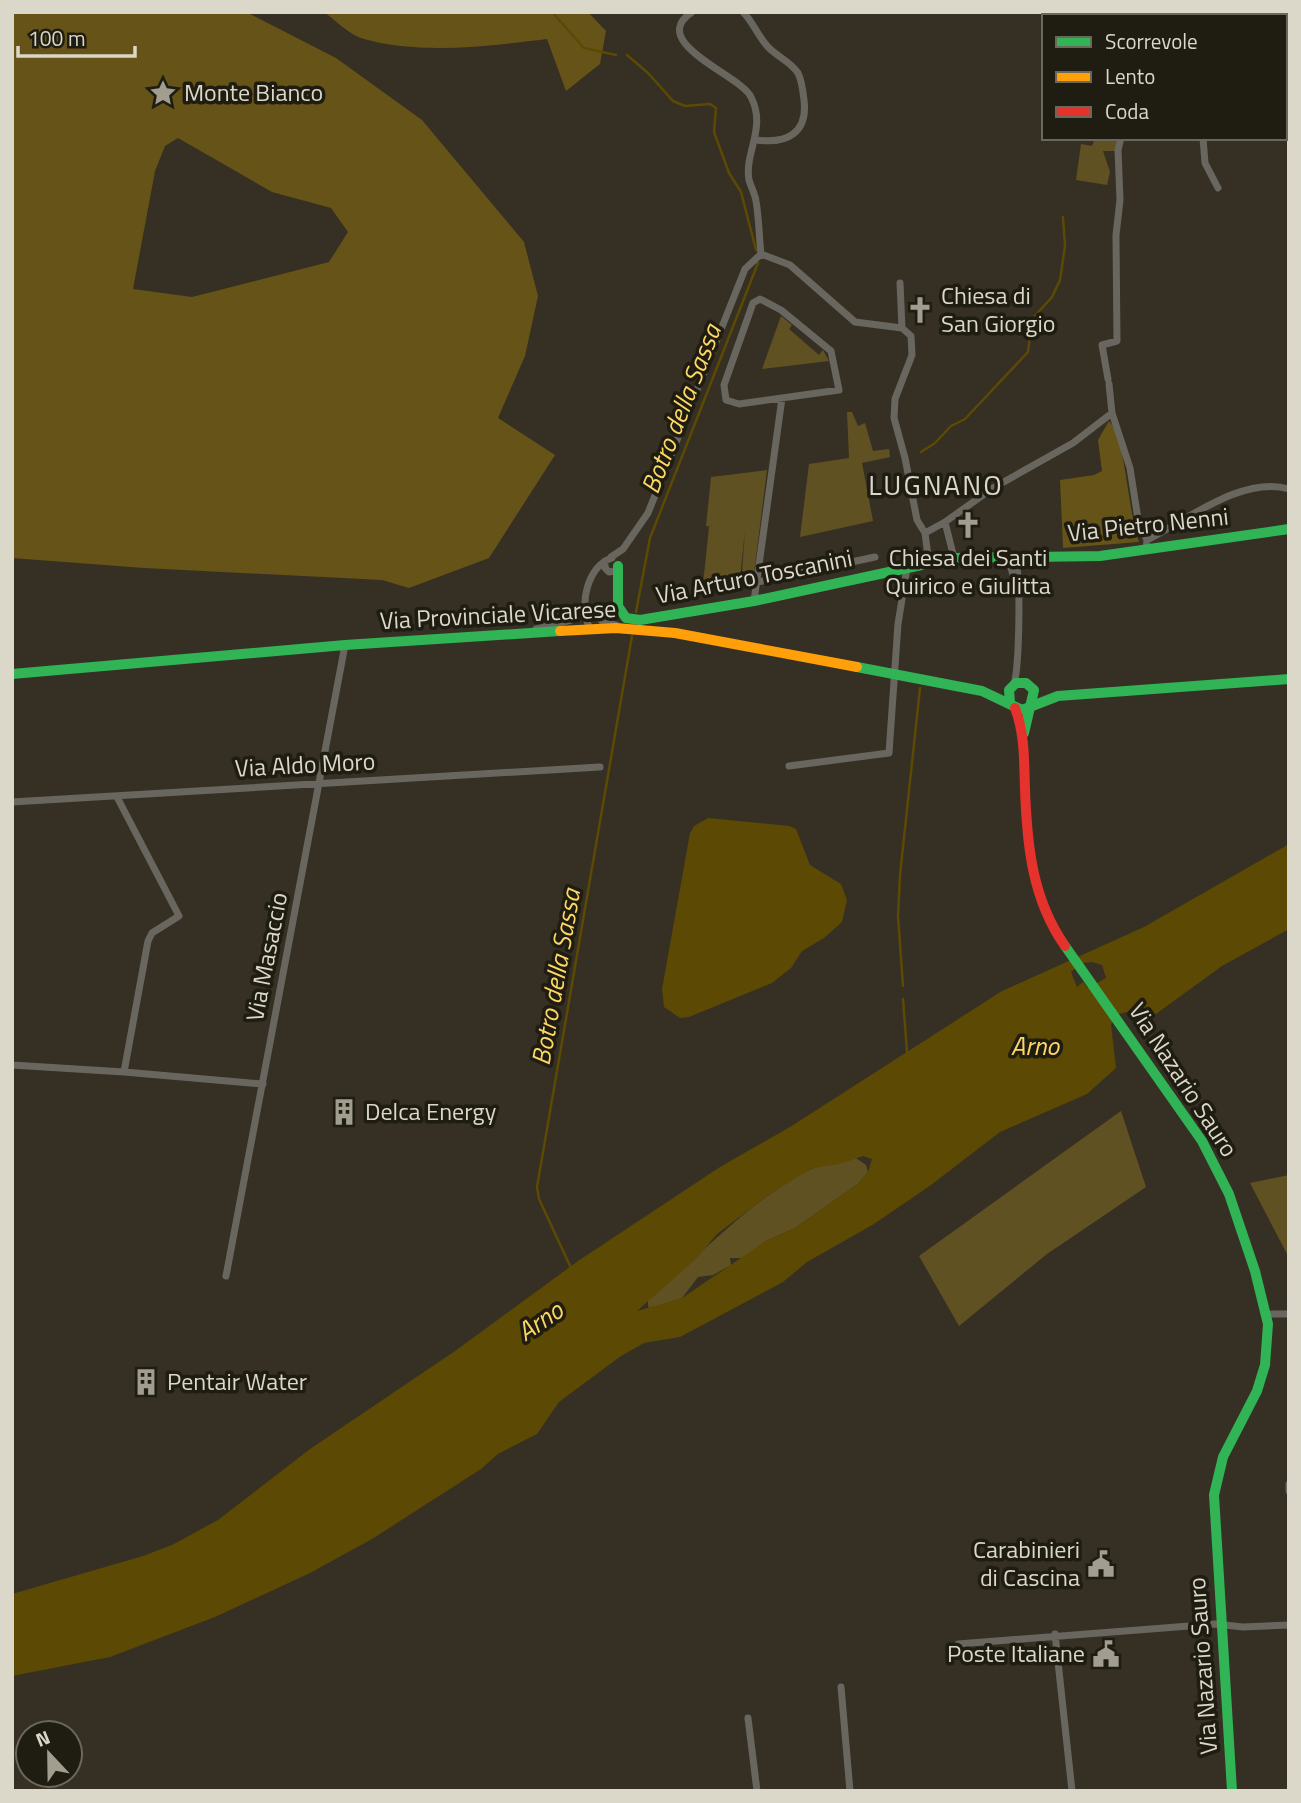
<svg xmlns="http://www.w3.org/2000/svg" width="1301" height="1803" viewBox="0 0 1301 1803" font-family="'Titillium Web',sans-serif">
<style>
.green{fill:#605123}
.forest{fill:#665317;fill-rule:evenodd}
.water{fill:#5c4903;fill-rule:evenodd}
.lines{fill:none;stroke-linecap:round;stroke-linejoin:round}
.stream{stroke:#5c4903;stroke-width:2.5}
.street{stroke:#68665f;stroke-width:7}
.fast{stroke:#30b455;stroke-width:10}
.slow{stroke:#ff9f0a;stroke-width:10}
.jam{stroke:#e5322d;stroke-width:10}
.labels{text-anchor:middle;stroke-width:7;stroke-linejoin:round;paint-order:stroke}
.poi-label{font-size:24px;fill:#dbd7c9;stroke:#1f1c11;text-anchor:start}
.street-label{font-size:24px;fill:#dbd7c9;stroke:#1f1c11}
.water-label{font-size:26px;font-style:italic;fill:#fdd765;stroke:#1f1c11}
.quarter-label{font-size:28px;letter-spacing:2px;fill:#dbd7c9;stroke:#1f1c11}
</style>
<rect width="100%" height="100%" fill="#353023"/>
<path class="green" d="M1095 138H1118L1115 151H1103L1110 172 1107 185 1076 180 1081 144 1092 146Z
M781 316 792 325 789 329 819 355 823 350 829 361 762 369Z
M847 412H852L858 426 865 423 873 451 889 449 890 457 862 463 873 521 800 537 809 464 849 458Z
M767 470 752 589 741 587 745 530 739 588 703 584 709 527H713L706 526 711 477Z
M1121 1111 1146 1187 1047 1254 959 1326 919 1256Z
M856 1158 866 1165 868 1172 858 1184 795 1228 766 1241 743 1258H730L731 1265 713 1275 698 1277 682 1298 650 1309 648 1306V1299C702 1255 746 1203 809 1170 822 1164 841 1164 856 1158Z
M1289 1175V1253L1287 1254 1250 1183Z"/>
<path class="forest" d="M12 12H246L336 58 422 120 524 242 538 296 525 356 498 418 555 455 489 558 409 588 382 580 144 568 12 558ZM178 138 272 192 331 208 348 232 329 262 192 297 133 289 155 171 165 146Z
M324 12H588L606 31 600 64 566 91 547 39C490 46 421 55 364 39 351 36 336 21 324 12Z
M1109 421C1126 438 1128 514 1139 542L1063 548 1060 480 1094 475 1102 471 1098 440Z"/>
<path class="water" d="M708 818 789 826 796 829 810 865 841 884 847 900 842 922 824 938 802 951 791 968 772 983 689 1017 680 1018 664 1007 662 989 690 833 694 826Z
M1289 844V929L1222 966 1156 1014 1131 1011 1119 1014 1111 1024 1116 1068 1087 1094 1000 1132 931 1185 874 1224 807 1262 783 1282 680 1337 644 1343 621 1356 559 1402 537 1434 498 1454 481 1469 372 1539 310 1573 215 1617 110 1657 12 1676V1594L143 1556 172 1545 218 1520 310 1449 455 1351 578 1261 720 1167 790 1127 1002 991 1144 927ZM1092 962 1102 965 1106 978 1088 988 1083 982 1077 987 1071 972 1082 963ZM863 1156 872 1159 868 1172 858 1184 795 1228 766 1241 682 1298 637 1311 696 1259 717 1234 774 1191 813 1168 839 1164Z"/>
<g class="lines">
<path class="stream" d="M552 12 584 48 616 55
M627 55 648 73 673 101 685 106 710 104 716 108 714 132 729 173 741 192 756 250
M921 452 935 443 951 426 965 419 1028 352 1032 319 1052 297 1060 280 1065 246 1063 217
M636 612 650 538 758 263
M903 986 898 916 900 875 920 688
M903 999 907 1052
M571 1268 539 1199 537 1187 632 636"/>
<path class="street" d="M692 12C646 43 741 75 751 97 767 128 744 153 749 180 751 187 755 194 756 201 759 218 759 236 761 254
M743 12C754 23 758 37 769 48 778 57 791 62 798 73 802 81 803 91 804 100 808 133 787 144 757 140
M1133 16 1134 12
M1203 138 1205 163 1218 188
M761 254 790 265 855 322 902 328 911 336 912 355 895 399 894 418 905 458 917 520 925 533 929 564
M900 283 902 328
M760 299 781 310 831 351 839 390 739 404 726 400 724 385 753 303Z
M1108 379 1102 345 1117 341 1116 235 1120 200 1118 150 1121 138
M1109 384 1112 413 1130 468 1138 519 1147 540 1146 550
M925 533 945 522
M1147 540C1187 520 1243 475 1289 489
M1008 556 1015 583
M611 557 623 549 648 513 745 269 761 254
M954 558 945 522 993 488 1073 443 1112 413
M605 561V568L609 572 615 571 618 566
M758 582 875 557
M754 601 782 398
M593 612 602 621 616 625
M590 628C578 608 587 565 612 558
M536 629 571 620 583 607
M1014 684C1019 667 1022 569 1014 556
M789 766 889 753 898 624 907 568
M117 797 179 916 152 933 148 941 124 1072 263 1084
M12 802 600 767
M12 1065 124 1072
M226 1276 345 645
M1272 1314H1289
M1289 1484V1491
M1055 1634 1072 1791
M958 1644 1215 1624 1243 1627 1289 1625
M841 1687 850 1791
M748 1718 757 1791"/>
<path class="fast" d="M618 566V606L626 618 640 620 754 601 954 558 1100 556 1289 529
M857 667 982 691 1022 710 1058 696 1289 679
M12 674 345 645 560 631
M1010 703 1009 690 1016 683H1026L1034 690 1024 733
M1065 946 1202 1141 1229 1194 1255 1271 1268 1324 1265 1365 1257 1391 1223 1457 1214 1495 1232 1791"/>
<path class="slow" d="M560 631 616 628 675 633 857 667"/>
<path class="jam" d="M1015 708C1025 734 1024 762 1025 789 1027 845 1032 899 1065 946"/>
</g>
<defs>
<symbol id="sight-bare" viewBox="-9 -9 18 18"><path d="M0-6L1.8-2.2L6-1.7L2.9 1.2L3.7 5.4L0 3.3L-3.7 5.4L-2.9 1.2L-6-1.7L-1.8-2.2Z" fill="#a19d8f" stroke="#1f1c11" stroke-width="2.5" paint-order="stroke"/></symbol>
<symbol id="church-bare" viewBox="-9 -9 18 18"><path d="M-1.2-6h2.4v3.5h3.3v2.4h-3.3V6h-2.4V-.1h-3.3v-2.4h3.3Z" fill="#a19d8f" stroke="#1f1c11" stroke-width="2.5" paint-order="stroke"/></symbol>
<symbol id="building-bare" viewBox="-9 -9 18 18"><path d="M-4-6H4V6H1V3H-1V6H-4ZM-2.5-4.3h1.7v1.8h-1.7ZM.8-4.3h1.7v1.8H.8ZM-2.5-1h1.7V.8h-1.7ZM.8-1h1.7V.8H.8Z" fill="#a19d8f" stroke="#1f1c11" stroke-width="2.5" paint-order="stroke"/></symbol>
<symbol id="civic-bare" viewBox="-9 -9 18 18"><path d="M-.6-6.5H3V-4.5H.6V-3L4-1V1h2V6H-6V1h2V-1L-.6-3ZM-1.2 2.5V6h2.4V2.5Z" fill="#a19d8f" stroke="#1f1c11" stroke-width="2.5" paint-order="stroke"/></symbol>
</defs>
<g fill-rule="evenodd">
<use href="#sight-bare" x="144" y="74" width="38" height="38"/>
<use href="#church-bare" x="901" y="291" width="38" height="38"/>
<use href="#church-bare" x="949" y="506" width="38" height="38"/>
<use href="#building-bare" x="325" y="1093" width="38" height="38"/>
<use href="#building-bare" x="127" y="1363" width="38" height="38"/>
<use href="#civic-bare" x="1082" y="1545" width="38" height="38"/>
<use href="#civic-bare" x="1087" y="1635" width="38" height="38"/>
</g>
<g class="labels">
<g class="poi-label">
<text x="184" y="101">Monte Bianco</text>
<text x="941" y="304">Chiesa di<tspan x="941" dy="28">San Giorgio</tspan></text>
<text x="968" y="566" text-anchor="middle">Chiesa dei Santi<tspan x="968" dy="28">Quirico e Giulitta</tspan></text>
<text x="365" y="1120">Delca Energy</text>
<text x="167" y="1390">Pentair Water</text>
<text x="1080" y="1558" text-anchor="end">Carabinieri<tspan x="1080" dy="28">di Cascina</tspan></text>
<text x="1085" y="1662" text-anchor="end">Poste Italiane</text>
</g>
<g class="street-label">
<text transform="translate(1148 525) rotate(-6)" y="8">Via Pietro Nenni</text>
<text transform="translate(754 577) rotate(-11)" y="8">Via Arturo Toscanini</text>
<text transform="translate(498 615) rotate(-3)" y="8">Via Provinciale Vicarese</text>
<text transform="translate(305 765) rotate(-3)" y="8">Via Aldo Moro</text>
<text transform="translate(267 957) rotate(-79)" y="8">Via Masaccio</text>
<text transform="translate(1183 1080) rotate(57)" y="8">Via Nazario Sauro</text>
<text transform="translate(1203 1666) rotate(-94)" y="8">Via Nazario Sauro</text>
</g>
<g class="water-label">
<text transform="translate(681 409) rotate(-69)" y="9">Botro della Sassa</text>
<text transform="translate(556 977) rotate(-80)" y="9">Botro della Sassa</text>
<text x="1035" y="1055">Arno</text>
<text transform="translate(540 1321) rotate(-34)" y="9">Arno</text>
</g>
<g class="quarter-label">
<text x="936" y="495">LUGNANO</text>
</g>
</g>
<rect width="1301" height="1803" fill="none" stroke="#dbd7c9" stroke-width="28"/>
<rect x="1042" y="14" width="245" height="126" fill="#1f1c11" stroke="#6a675b" stroke-width="2"/>
<rect x="1056" y="37" width="35" height="10" fill="#30b455" stroke="#6a675b" stroke-width="2"/>
<text x="1105" y="49" font-size="21" fill="#dbd7c9">Scorrevole</text>
<rect x="1056" y="72" width="35" height="10" fill="#ff9f0a" stroke="#6a675b" stroke-width="2"/>
<text x="1105" y="84" font-size="21" fill="#dbd7c9">Lento</text>
<rect x="1056" y="107" width="35" height="10" fill="#e5322d" stroke="#6a675b" stroke-width="2"/>
<text x="1105" y="119" font-size="21" fill="#dbd7c9">Coda</text>
<g transform="translate(49 1754) rotate(338)"><circle r="33" fill="#1f1c11" stroke="#6a675b" stroke-width="2"/>
<path d="M0-5L12 26L0 18L-12 26Z" fill="#a19d8f"/>
<text y="-10" font-size="19" font-weight="bold" text-anchor="middle" fill="#dbd7c9">N</text>
</g>
<path d="M18 46v10h117v-10" fill="none" stroke="#dbd7c9" stroke-width="3.5"/>
<text x="28" y="46" font-size="21" fill="#dbd7c9" stroke="#1f1c11" stroke-width="5" paint-order="stroke">100 m</text>
</svg>
